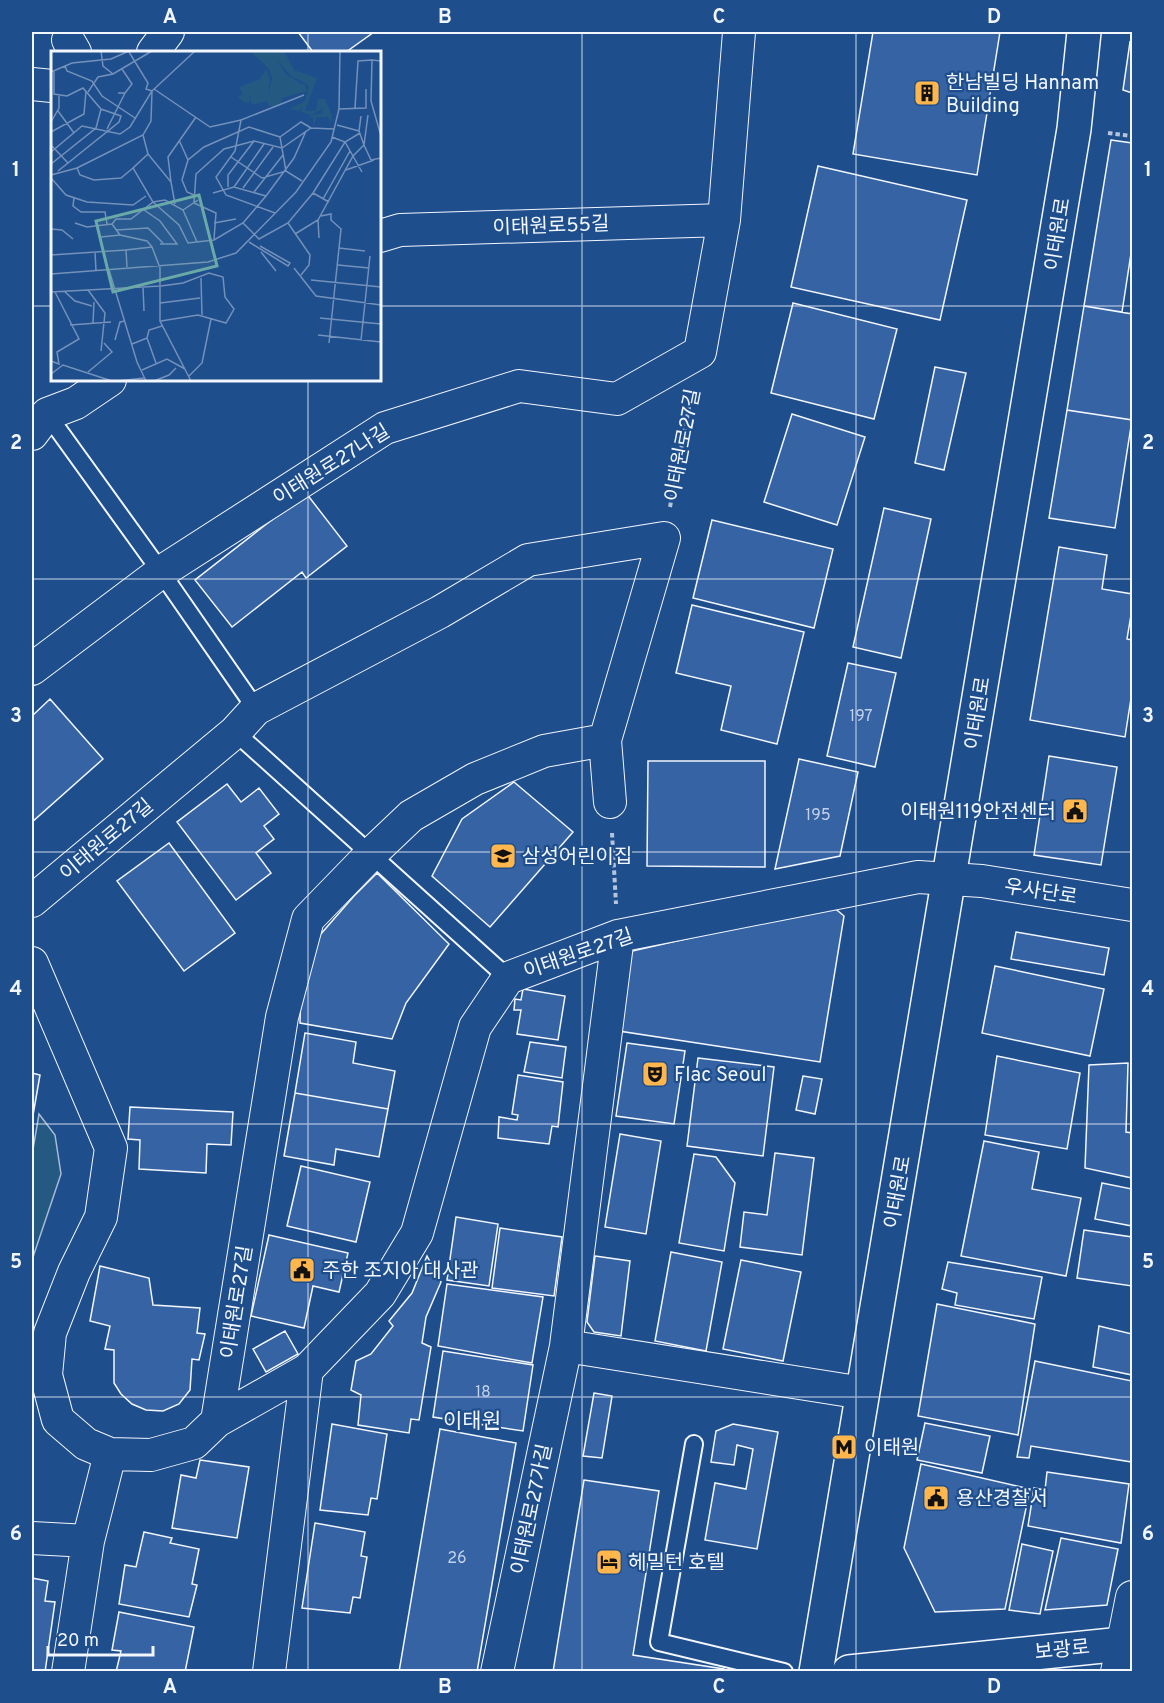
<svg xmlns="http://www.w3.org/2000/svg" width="1164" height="1703" viewBox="0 0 1164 1703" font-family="Overpass,'Noto Sans KR',sans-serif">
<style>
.green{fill:#245a82;stroke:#a8bbd7;stroke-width:1.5}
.building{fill:#3563a3;stroke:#f2f6ff;stroke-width:1.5}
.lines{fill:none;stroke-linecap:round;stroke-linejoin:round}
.lane-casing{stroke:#f2f6ff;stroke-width:20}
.street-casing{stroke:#f2f6ff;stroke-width:34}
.secondary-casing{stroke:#f2f6ff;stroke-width:36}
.path{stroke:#b3c4dc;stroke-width:4;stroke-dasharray:4.5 3;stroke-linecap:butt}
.lane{stroke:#1f4e8c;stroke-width:16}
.street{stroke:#1f4e8c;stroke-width:32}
.secondary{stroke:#1f4e8c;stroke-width:33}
.grid{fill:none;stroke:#f2f6ff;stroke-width:1.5;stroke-opacity:0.55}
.labels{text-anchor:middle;stroke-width:4.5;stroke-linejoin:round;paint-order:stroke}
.number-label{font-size:16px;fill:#c3d1e8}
.poi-label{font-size:20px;fill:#f2f6ff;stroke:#1f4e8c;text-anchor:start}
.street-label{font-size:20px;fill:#f2f6ff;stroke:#1f4e8c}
.neighbourhood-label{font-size:21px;fill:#f2f6ff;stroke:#1f4e8c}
.inset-road{fill:none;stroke:#7391ba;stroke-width:1.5}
.view{fill:#6aa9a8;fill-opacity:0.15;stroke:#6aa9a8;stroke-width:3}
.inset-edge{fill:none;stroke:#f2f6ff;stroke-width:3}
.neatline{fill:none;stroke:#f2f6ff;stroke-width:2}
.grid-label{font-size:20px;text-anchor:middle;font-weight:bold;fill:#f2f6ff}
</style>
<rect width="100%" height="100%" fill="#1f4e8c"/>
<path class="green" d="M39 1114 55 1135 61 1174 32 1260V1155Z"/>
<path class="building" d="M298 32H374L346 52H313Z
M873 32H1000L977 175 853 154Z
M1130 42 1132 43V93L1123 90Z
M1111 140 1132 143V247L1122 312 1084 306Z
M818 166 967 200 940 320 791 287Z
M793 303 897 329 874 419 771 393Z
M1084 306 1132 314V420L1067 410Z
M935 367 966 373 944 470 915 463Z
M1067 410 1132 420 1115 528 1049 518Z
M792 414 865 437 837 525 764 502Z
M306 493 347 546 306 578 302 572 232 627 195 580Z
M884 508 931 519 901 658 853 647Z
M712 520 833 549 814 628 693 598Z
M1059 547 1107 555 1102 589 1132 594V609L1127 639 1132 640V692L1125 737 1030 720Z
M692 605 804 632 777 744 721 730 731 686 676 673Z
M848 663 896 673 875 767 827 756Z
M50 699 103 759 32 822V716Z
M1049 756 1117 767 1101 865 1034 855Z
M799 759 858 772 840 856 775 869Z
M648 761H765V867L647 866Z
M514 782 573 832 490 927 432 876 462 819Z
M227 784 241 802 259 788 279 814 264 826 274 839 256 853 271 873 236 900 177 822Z
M169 843 235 933 184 971 117 881Z
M377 873 449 944 406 1003 392 1039 300 1023 301 981 320 935 354 896Z
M832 906 844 916 820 1062 619 1031 628 952Z
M1016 932 1109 948 1104 975 1011 959Z
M995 966 1104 989 1090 1056 982 1033Z
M523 989 565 996 558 1040 517 1034 521 1010H514L515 999 521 1000Z
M305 1033 356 1042 353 1063 395 1071 388 1109 295 1093Z
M530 1042 566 1047 562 1078 524 1072Z
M627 1043 685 1051 674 1124 616 1116Z
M997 1056 1080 1073 1067 1149 985 1135Z
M698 1058 774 1067 763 1156 687 1146Z
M1128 1063 1126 1132 1132 1133V1178L1085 1168 1089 1065Z
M32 1073 40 1075 32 1121Z
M518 1075 563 1082 558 1127 552 1126 549 1144 498 1138 499 1117 517 1120 518 1115 512 1114Z
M803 1076 822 1079 815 1114 796 1110Z
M295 1093 388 1109 379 1157 336 1149 334 1165 284 1156Z
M130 1107 233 1112 231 1145 207 1144 206 1173 139 1169 140 1140 128 1139Z
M620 1134 661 1141 646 1234 605 1227Z
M984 1141 1039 1152 1032 1189 1081 1198 1066 1276 961 1256Z
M775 1153 814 1158 802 1255 740 1247 744 1212 767 1215Z
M694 1154 716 1157 735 1183 724 1251 679 1243Z
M301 1166 370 1182 356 1242 287 1226Z
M1102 1183 1132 1189V1226L1095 1219Z
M456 1217 498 1224 489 1286 447 1280Z
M500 1228 562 1237 554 1296 492 1288Z
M1084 1230 1132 1237V1286L1077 1278Z
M269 1235 348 1253 339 1292 313 1286 304 1328 251 1316Z
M671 1252 722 1262 706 1351 655 1341Z
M427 1256 441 1282 426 1317 422 1343 431 1347 419 1420 411 1419 409 1433 358 1425 361 1395 351 1390 356 1361 371 1354 393 1326 389 1321 412 1293Z
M595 1256 630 1261 621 1336 594 1332 587 1322Z
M741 1260 801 1272 783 1361 723 1349Z
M948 1262 1042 1277 1034 1319 955 1305 957 1293 942 1289Z
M100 1266 149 1278 153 1305 200 1308 197 1333 205 1334 199 1360 192 1359 190 1390 179 1404 163 1411 146 1410 132 1404 121 1394 114 1383V1350L105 1349 110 1326 90 1321Z
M447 1284 543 1297 532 1363 438 1346Z
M937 1304 1035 1324 1018 1435 918 1416Z
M1099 1326 1132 1334V1375L1093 1367Z
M285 1331 298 1354 266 1372 253 1349Z
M443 1351 533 1365 523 1431 433 1417Z
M1035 1361 1132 1381V1462L1031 1446 1029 1458 1017 1457Z
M594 1393 612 1396 602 1458 583 1456Z
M925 1423 990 1436 982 1473 917 1460Z
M332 1424 387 1434 377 1499 371 1498 368 1515 320 1510Z
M733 1424 778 1432 757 1549 705 1540 715 1483 746 1489 753 1449 737 1445 734 1465 711 1462 716 1431Z
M440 1429 516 1443 477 1672H399Z
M200 1460 249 1467 237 1538 172 1528 181 1475 196 1478Z
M921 1464 1030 1489 1005 1609 935 1612 904 1548Z
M1047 1472 1129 1484 1121 1543 1028 1526 1034 1488 1045 1490Z
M584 1480 659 1491 633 1655 724 1669V1672H553Z
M315 1523 365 1532 361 1556 367 1557 360 1598 353 1597 350 1613 302 1608Z
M144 1532 172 1538 170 1543 199 1549 192 1584 197 1585 189 1617 119 1604 125 1565 136 1567Z
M1061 1538 1118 1549 1107 1605 1045 1610Z
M1022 1544 1053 1551 1040 1614 1009 1610Z
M32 1578 48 1581 45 1601 55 1602 45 1672H32Z
M119 1612 194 1627 185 1672H116L121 1651 112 1650Z"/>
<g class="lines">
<defs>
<path id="lane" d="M47 414 161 572 256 709
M235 732 508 978
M694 1444 659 1642 784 1672"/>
<path id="street" d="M68 40 75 52
M153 52 168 32
M32 84 52 86
M380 236 400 230 724 220
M32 434 47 414 76 403 110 380
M32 669 161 572 385 428 519 386 617 399 700 352 724 220 739 32
M32 901 235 732 256 709 440 612 528 560 664 538 605 740 610 802
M618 936 566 1346 863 1393
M32 963 111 1148 101 1217 74 1272 50 1333 46 1375 58 1420 86 1444 110 1454 151 1455 194 1443 217 1421 307 1370 380 1294 417 1233 475 1027 508 978 618 936 918 877 982 881 1132 905
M217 1421 282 1017 308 919 371 854 411 816 475 779 544 751 605 740
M32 1538 88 1541
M68 1672 88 1541 110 1454
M269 1672 307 1370
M497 1672 566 1346
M1117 1672 1132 1597"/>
<path id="secondary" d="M816 1672 1074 129 1084 32
M849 1672 1132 1643"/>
</defs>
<use href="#lane" class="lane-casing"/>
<use href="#street" class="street-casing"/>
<use href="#secondary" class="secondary-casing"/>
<path class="path" d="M1108 133 1132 136
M670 507 691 397
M612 833 616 904"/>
<use href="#lane" class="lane"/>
<use href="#street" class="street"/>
<use href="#secondary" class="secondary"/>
</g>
<path class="grid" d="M308 32V52M582 32V1672M856 32V1672M32 306H52M380 306H1132M308 380V1672M32 579H1132M32 852H1132M32 1124H1132M32 1397H1132"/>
<defs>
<symbol id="building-square" viewBox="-11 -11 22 22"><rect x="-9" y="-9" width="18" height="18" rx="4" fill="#ffb74d" stroke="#1f4e8c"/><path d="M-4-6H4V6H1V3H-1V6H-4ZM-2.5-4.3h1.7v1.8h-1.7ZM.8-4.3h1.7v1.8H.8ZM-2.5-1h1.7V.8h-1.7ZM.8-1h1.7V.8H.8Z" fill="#111"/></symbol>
<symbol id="civic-square" viewBox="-11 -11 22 22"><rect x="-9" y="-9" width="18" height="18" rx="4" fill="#ffb74d" stroke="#1f4e8c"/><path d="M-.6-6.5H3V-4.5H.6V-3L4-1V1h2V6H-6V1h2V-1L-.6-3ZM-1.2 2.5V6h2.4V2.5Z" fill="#111"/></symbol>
<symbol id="school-square" viewBox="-11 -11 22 22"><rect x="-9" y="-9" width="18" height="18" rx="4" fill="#ffb74d" stroke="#1f4e8c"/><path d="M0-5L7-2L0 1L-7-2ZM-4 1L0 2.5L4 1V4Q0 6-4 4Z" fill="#111"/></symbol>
<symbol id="theatre-square" viewBox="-11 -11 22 22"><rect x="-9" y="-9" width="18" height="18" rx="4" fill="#ffb74d" stroke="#1f4e8c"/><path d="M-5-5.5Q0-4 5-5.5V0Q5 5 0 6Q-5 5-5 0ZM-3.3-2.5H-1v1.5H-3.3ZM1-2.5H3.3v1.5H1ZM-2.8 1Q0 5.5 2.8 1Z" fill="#111"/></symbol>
<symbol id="metro-square" viewBox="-11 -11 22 22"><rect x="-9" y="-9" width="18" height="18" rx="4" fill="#ffb74d" stroke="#1f4e8c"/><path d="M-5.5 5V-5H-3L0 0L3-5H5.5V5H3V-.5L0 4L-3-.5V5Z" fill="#111"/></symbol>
<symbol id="hotel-square" viewBox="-11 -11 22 22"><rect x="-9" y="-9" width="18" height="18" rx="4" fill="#ffb74d" stroke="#1f4e8c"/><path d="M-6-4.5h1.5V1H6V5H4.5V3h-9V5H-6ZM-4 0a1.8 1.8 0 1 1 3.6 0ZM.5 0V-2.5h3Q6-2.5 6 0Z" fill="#111"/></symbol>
</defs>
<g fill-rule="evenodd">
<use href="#building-square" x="912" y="78" width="30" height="30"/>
<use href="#civic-square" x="1060" y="796" width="30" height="30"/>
<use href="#school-square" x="488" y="841" width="30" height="30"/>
<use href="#theatre-square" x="640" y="1059" width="30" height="30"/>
<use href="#civic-square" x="287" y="1255" width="30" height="30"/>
<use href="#metro-square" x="829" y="1432" width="30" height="30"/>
<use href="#civic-square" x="921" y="1483" width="30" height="30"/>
<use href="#hotel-square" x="594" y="1547" width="30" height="30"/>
</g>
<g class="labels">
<g class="number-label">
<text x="861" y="721">197</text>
<text x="818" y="820">195</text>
<text x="483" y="1397">18</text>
<text x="457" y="1563">26</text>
</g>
<g class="poi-label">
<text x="946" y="89">한남빌딩 Hannam<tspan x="946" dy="23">Building</tspan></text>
<text x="1056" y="818" text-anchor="end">이태원119안전센터</text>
<text x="522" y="863">삼성어린이집</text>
<text x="674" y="1081">Flac Seoul</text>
<text x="322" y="1277">주한 조지아 대사관</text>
<text x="864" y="1454">이태원</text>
<text x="956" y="1505">용산경찰서</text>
<text x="628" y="1569">헤밀턴 호텔</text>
</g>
<g class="street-label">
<text transform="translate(551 225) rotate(-2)" y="7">이태원로55길</text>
<text transform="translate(1057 234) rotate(-81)" y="7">이태원로</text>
<text transform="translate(682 445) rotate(-79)" y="7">이태원로27길</text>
<text transform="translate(331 464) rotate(-32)" y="7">이태원로27나길</text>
<text transform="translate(977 713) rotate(-81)" y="7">이태원로</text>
<text transform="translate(106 839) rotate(-40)" y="7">이태원로27길</text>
<text transform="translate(1041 891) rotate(9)" y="7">우사단로</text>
<text transform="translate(578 953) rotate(-19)" y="7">이태원로27길</text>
<text transform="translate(897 1192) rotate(-80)" y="7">이태원로</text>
<text transform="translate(236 1302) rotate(-81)" y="7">이태원로27길</text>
<text transform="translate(531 1509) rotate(-78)" y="7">이태원로27가길</text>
<text transform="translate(1062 1649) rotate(-6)" y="7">보광로</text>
</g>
<g class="neighbourhood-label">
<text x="472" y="1428">이태원</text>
</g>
</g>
<g transform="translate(51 51)">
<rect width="330" height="330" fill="#1f4e8c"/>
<path d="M199 0H233L243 19 266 27 254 60H265L267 48H274L281 64 280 72 277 66H266L262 75V67L256 66 271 62 272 57 261 64 250 61 251 55 248 60 239 58 254 50 258 36 255 32 241 26 226 9 234 22 250 33H254L256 40 231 47 229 55H218L216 50 201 54 198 43 199 51 194 52 187 46 192 43 188 36 209 28 215 18 219 28 217 45 221 28 218 18Z" fill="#245a82"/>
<path class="inset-road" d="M50 0 52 15 62 23M330 10 321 9 320 50 330 85M14 15 16 20 41 30 51 45 84 67M3 20V43L16 45 32 37 50 58 70 65 68 71 7 120M0 21 21 12 60 8 78 0M103 38 159 76 190 69M37 41 47 26 62 23 101 0M67 42H74L81 33 71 18M304 57 307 10 321 9M288 58 315 57V38M7 60 23 82M310 65 308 80 313 94 320 109 330 107M0 71 8 57V45M286 74 308 80M56 78 74 42M0 81 33 63 35 40M92 84 97 103 82 117 102 151 80 168H65L61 173 69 184 96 190 101 196 109 217V270L140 330M281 86 294 91 311 121M128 89 137 109M0 94 17 112M0 101 31 75 69 83 79 76 101 40 95 38 97 32 78 1M97 103 120 131 124 153M180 106 211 127 235 120 251 130M0 113 45 77 50 58M26 117 29 124 43 129 70 127 82 117M295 119 323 109M235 120 229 86 250 71 260 77M0 124 26 117 92 84 100 70 101 40 144 0M0 127 15 144 36 151 82 154 95 145M120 131 117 106 145 66M177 136V124L203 90M183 136 213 93M192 137 222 96M203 141 232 104M162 142 183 136 215 145M262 142 278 151M143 144 136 141 131 129 137 109 153 96 198 76 229 86M23 147 22 155 30 161H54L56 173M272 148 299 100M102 151 128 174 137 192 163 189 192 172 215 145 243 107 255 80M102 151 114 149 132 159 146 191M143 152 145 123 173 98 203 90 231 97 260 77 283 78M143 152 165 162 163 188M93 159 109 170 126 193H109M132 159 147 149M224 162 175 144 165 126 184 100 190 69 253 44M270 165 280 163V169L290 178 278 292M267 169 268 187M24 172 36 176 61 173M163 172 185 168M192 172 208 188 237 172 262 142 294 91 309 82M237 172 259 204 258 214 250 224M0 178 11 179 22 188M65 179 97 177 112 192M244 183 267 169 302 105 313 94 317 64M50 186 69 184M198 191 237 215 239 212 209 195M288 197 314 200M44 201 45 220M210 201 225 220M0 204 75 199M287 214 318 217M76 216 75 199 101 196M243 217 265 245 330 254M58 219 86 311 95 330M0 223 157 211 185 202 245 141 280 91 288 58 289 0M150 227 151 264M260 229 330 236M92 236 93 260M37 239 54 262 50 300M13 240 24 250 41 255M0 241 110 235 132 232 158 222 172 226 174 246 183 258 175 272 147 264 110 270M109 252 149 247M269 267 330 273M42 272 43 251M19 274 60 271M267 284 330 291M96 287 98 279 111 275M64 289 69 271 74 270M310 289 319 205M81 293 96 287 105 312M0 310 8 313 6 301 28 288 4 241M91 319 116 308 134 318M37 321 61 301 53 292M0 323 12 314 61 330M138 325 151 312 160 268M67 330 93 327M103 330 118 324 125 317"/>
<path class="view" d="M148 144 166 215 62 241 45 170Z"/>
<rect width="330" height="330" class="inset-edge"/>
</g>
<rect width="1164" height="1703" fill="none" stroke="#1f4e8c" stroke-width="66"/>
<path d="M48 1646v9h105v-9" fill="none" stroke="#f2f6ff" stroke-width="3"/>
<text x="57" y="1646" font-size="18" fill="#f2f6ff" stroke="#1f4e8c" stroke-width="4.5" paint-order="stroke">20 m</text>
<rect x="33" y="33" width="1098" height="1637" class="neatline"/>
<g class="grid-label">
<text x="170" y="23">A</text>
<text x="445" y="23">B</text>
<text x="719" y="23">C</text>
<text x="994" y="23">D</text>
<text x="16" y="176">1</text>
<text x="1148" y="176">1</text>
<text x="16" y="449">2</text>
<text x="1148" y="449">2</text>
<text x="16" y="722">3</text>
<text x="1148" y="722">3</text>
<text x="16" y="995">4</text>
<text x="1148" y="995">4</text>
<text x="16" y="1268">5</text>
<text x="1148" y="1268">5</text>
<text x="16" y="1540">6</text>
<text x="1148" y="1540">6</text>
<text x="170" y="1693">A</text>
<text x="445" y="1693">B</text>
<text x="719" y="1693">C</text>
<text x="994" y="1693">D</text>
</g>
</svg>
